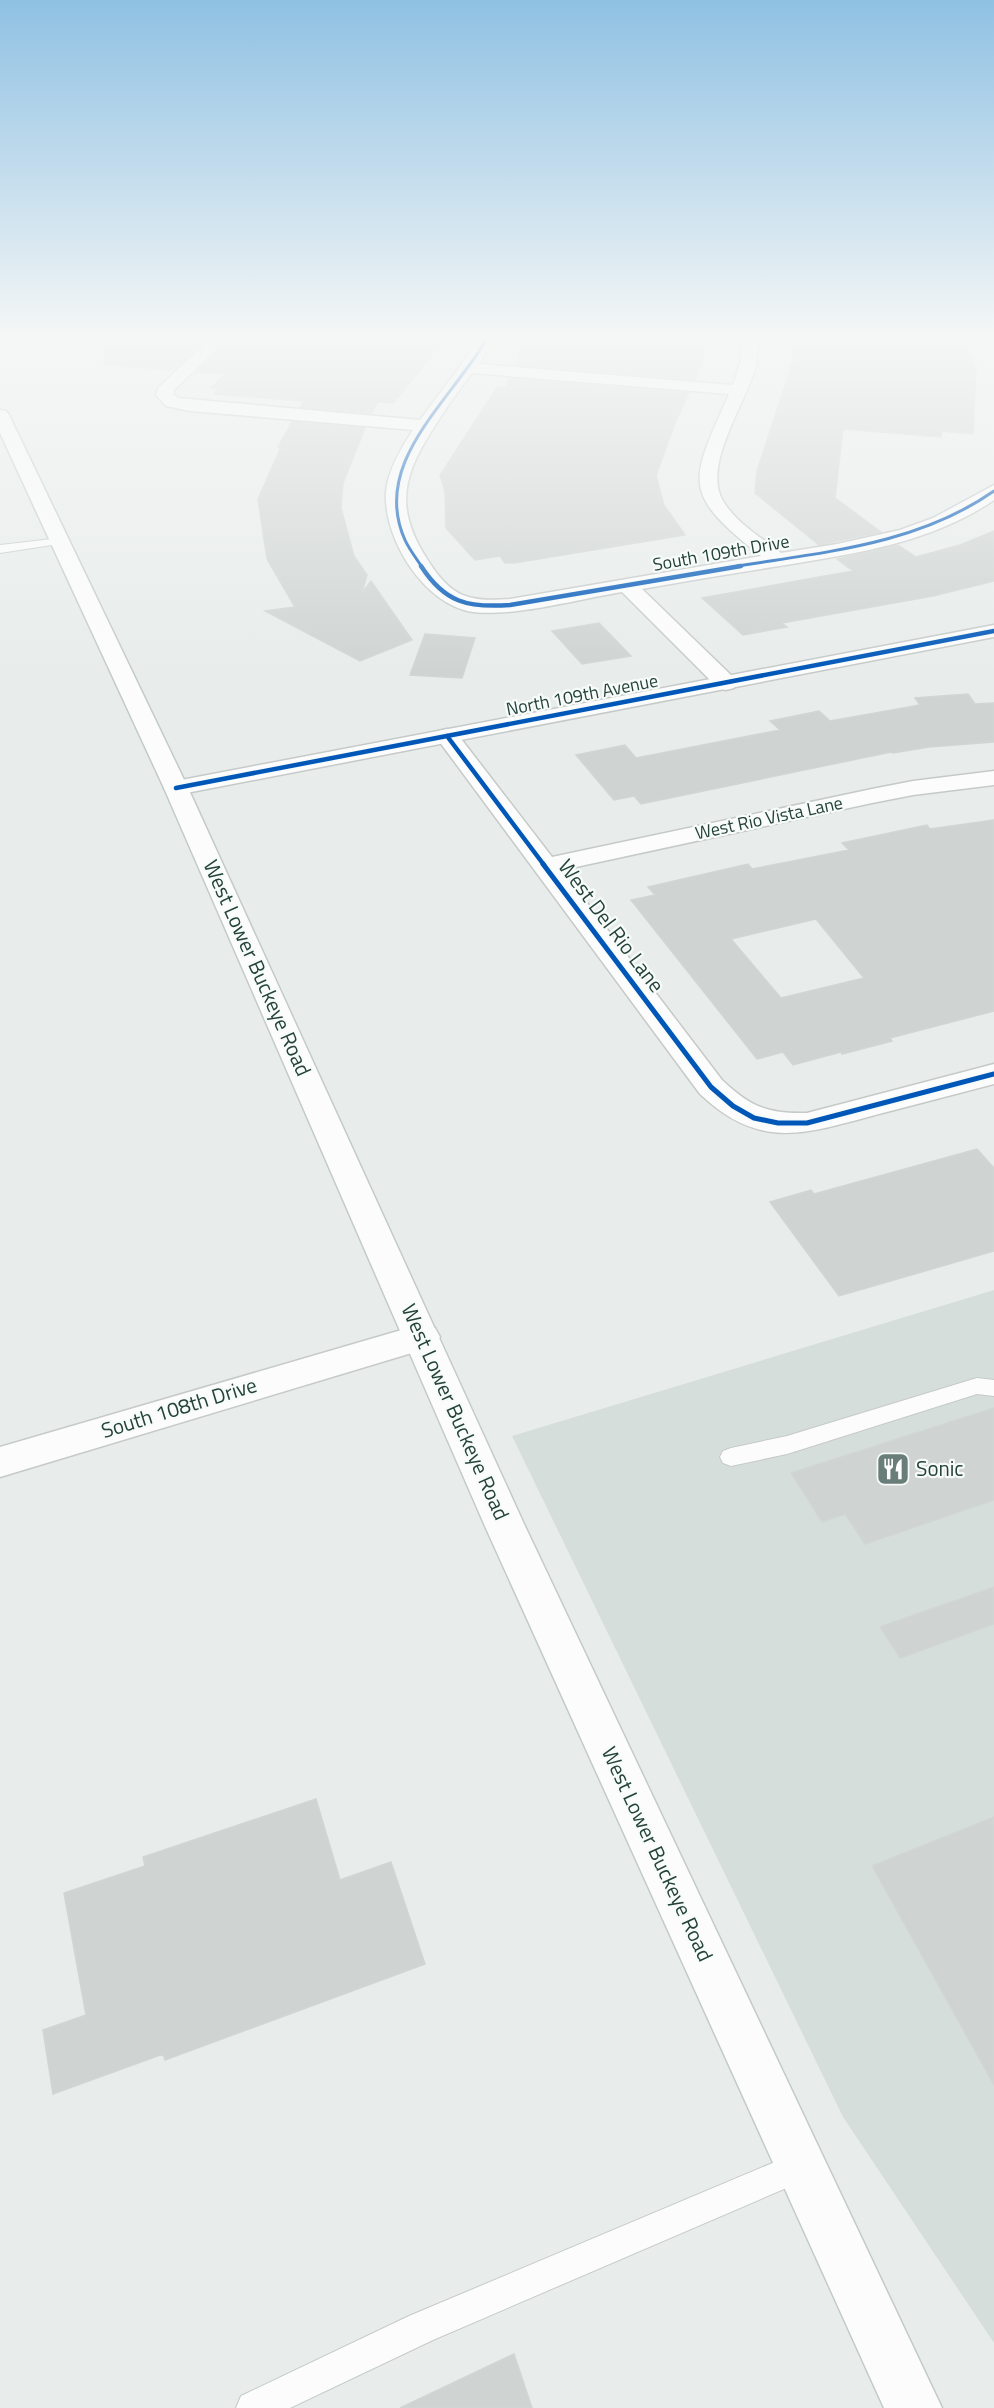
<svg xmlns="http://www.w3.org/2000/svg" width="994" height="2408" viewBox="0 0 994 2408" font-family="'Titillium Web',sans-serif">
<style>
.built{fill:#d6dedb}
.building{fill:#cfd4d2;stroke:#d1d6d4;stroke-width:1.5;fill-rule:evenodd}
.lines{fill:none;stroke-linecap:round;stroke-linejoin:round}
.service-casing{stroke:#c5cac8;stroke-width:2}
.minor-casing{stroke:#c5cac8;stroke-width:3}
.tertiary-casing{stroke:#c5cac8;stroke-width:3}
.secondary-casing{stroke:#c3cbc8;stroke-width:3}
.service{fill:#fcfcfc;fill-rule:evenodd}
.minor{fill:#fcfcfc;fill-rule:evenodd}
.tertiary{fill:#fcfcfc;fill-rule:evenodd}
.secondary{fill:#fcfcfc;fill-rule:evenodd}
.cycleway-far2-casing{stroke:#f7fbf9;stroke-width:5}
.cycleway-far1-casing{stroke:#f7fbf9;stroke-width:7}
.cycleway-casing{stroke:#f7fbf9;stroke-width:9}
.cycleway-far2{stroke:#0057b8;stroke-width:3}
.cycleway-far1{stroke:#0057b8;stroke-width:4.5}
.cycleway{stroke:#0057b8;stroke-width:5}
.labels{text-anchor:middle;stroke-width:4.5;stroke-linejoin:round;paint-order:stroke}
.far-street-label{font-size:18px;fill:#24423a;stroke:#f7fbf9}
.street-label{font-size:21px;fill:#24423a;stroke:#f7fbf9}
.poi-label{font-size:21px;fill:#24423a;stroke:#f7fbf9;text-anchor:start}
</style>
<rect width="100%" height="100%" fill="#e8edeb"/>
<path class="built" d="M994 1290V2343L843 2117 512 1436Z"/>
<path class="building" d="M105 337H209L174 370 104 365Z
M231 337H448L393 403 378 402 372 413 300 407 304 401 214 394 220 388H211L225 374 196 372Z
M531 337H696L697 343H705L701 365 695 380 515 365 523 348H529Z
M813 337H951L954 342 967 343 976 368 973 434 942 431 941 437 843 429 835 498 881 532 819 545 755 493 757 471 793 361 792 340 814 341Z
M509 378 689 393 675 423 656 476 664 505 685 535 514 563H505L500 556 475 560 446 528 445 492 440 475 498 386 506 387Z
M292 422 365 428 343 483 341 508 354 556 367 575 362 593 371 581 412 640 360 661 265 611 295 607 267 559 258 499 281 447H278Z
M994 531V581L933 596 782 623 787 627 743 635 702 598 853 571 837 559 898 545 916 557 960 545Z
M599 623 631 656 582 664 552 631Z
M425 634 475 638 462 678 410 675Z
M968 694 975 704 994 703V742L929 747 893 753 891 752 641 804 634 796 614 800 576 755 625 745 636 758 780 730 770 721 819 711 830 721 920 705 915 698Z
M994 820V1011L890 1038 892 1041 842 1054 841 1052 793 1065 783 1052 757 1059 631 900 655 895 648 887 748 864 752 869 849 850 842 843 927 825 930 829ZM816 919 864 978 781 998 731 939Z
M977 1149 994 1168V1251L839 1296 770 1202 811 1190 814 1194Z
M994 1408V1500L865 1544 845 1514 822 1522 791 1473Z
M994 1587V1624L900 1658 880 1627Z
M316 1799 340 1880 391 1862 425 1964 165 2060 163 2054 53 2094 43 2030 86 2015 64 1893 145 1866 143 1857Z
M994 1817V2085L872 1866Z
M514 2354 532 2408H400Z"/>
<g class="lines">
<defs>
<path id="service" d="M61 538 65 539V543L0 553V545Z
M977 1378 994 1380V1396L977 1394 787 1454 731 1466 723 1463 720 1457 723 1451 731 1448 787 1436Z
M801 2151 812 2155 816 2166 812 2177 433 2340 290 2408H236L241 2396 409 2316Z"/>
<path id="minor" d="M212 337H229L174 390 173 394 178 398 420 420 470 353 479 337H495L479 364 733 385 741 361 742 337H758C758 348 758 359 755 369 745 404 702 466 723 501 736 523 762 538 781 553L837 544 900 530 933 518 994 485V500C930 544 848 555 773 567 729 574 685 581 642 589L734 678 737 683 734 688 726 690 718 688 622 592C579 599 514 617 473 612 424 605 383 538 386 492 388 470 401 448 413 430L190 411 166 406 156 395 158 388ZM472 373 729 394C690 483 680 492 761 556L510 599C470 602 452 598 429 562 395 511 401 478 433 429 444 411 458 391 472 373Z
M447 729 455 731 552 857 872 789 913 781 994 771V785L913 795 872 803 562 870 722 1080C751 1107 767 1114 807 1113L994 1064V1084C956 1094 917 1104 879 1114 807 1133 761 1152 700 1094L439 741 435 736 439 731Z
M422 1324 435 1328 440 1337 435 1346 0 1477V1447Z"/>
<path id="tertiary" d="M994 625V637L176 795 167 793 164 788 167 783 176 781Z"/>
<path id="secondary" d="M0 410 6 411 9 415 188 788 524 1524 942 2408H884L484 1524 164 788 0 433Z"/>
</defs>
<use href="#service" class="service-casing"/>
<use href="#minor" class="minor-casing"/>
<use href="#tertiary" class="tertiary-casing"/>
<use href="#secondary" class="secondary-casing"/>
<use href="#service" class="service"/>
<use href="#minor" class="minor"/>
<use href="#tertiary" class="tertiary"/>
<use href="#secondary" class="secondary"/>
<defs>
<path id="cycleway-far2" d="M422 567C416 558 409 549 405 540 377 478 424 426 459 379 469 365 480 353 487 337
M732 567C823 552 917 545 994 491"/>
<path id="cycleway-far1" d="M421 566C445 603 468 608 510 605L741 566
M447 736 544 865
M176 788 994 631"/>
<path id="cycleway" d="M543 864 711 1087 733 1106 754 1118 778 1123H807L994 1074"/>
</defs>
<use href="#cycleway-far2" class="cycleway-far2-casing"/>
<use href="#cycleway-far1" class="cycleway-far1-casing"/>
<use href="#cycleway" class="cycleway-casing"/>
<use href="#cycleway-far2" class="cycleway-far2"/>
<use href="#cycleway-far1" class="cycleway-far1"/>
<use href="#cycleway" class="cycleway"/>
</g>
<linearGradient id="sky" x2="0" y2="1"><stop stop-color="#8fc1e3"/><stop offset="0.5" stop-color="#f5f7f6"/><stop offset="1" stop-color="#f5f7f6" stop-opacity="0"/></linearGradient>
<rect width="994" height="674" fill="url(#sky)"/>
<defs>
<symbol id="restaurant-square" viewBox="-11 -11 22 22"><rect x="-9" y="-9" width="18" height="18" rx="4" fill="#697e78" stroke="#f7fbf9"/><path d="M-5-6h1v4h1v-4h1v4h1v-4h1v5L-1.5 .5V6h-2V.5L-5-1ZM5-6V6H3V1.5H1.5Q1.5-4 5-6Z" fill="#fff"/></symbol>
</defs>
<g fill-rule="evenodd">
<use href="#restaurant-square" x="874" y="1450" width="38" height="38"/>
</g>
<g class="labels">
<g class="far-street-label">
<text transform="translate(721 553) rotate(-10)" y="6">South 109th Drive</text>
<text transform="translate(582 695) rotate(-11)" y="6">North 109th Avenue</text>
<text transform="translate(769 818) rotate(-12)" y="6">West Rio Vista Lane</text>
</g>
<g class="street-label">
<text transform="translate(611 926) rotate(53)" y="7">West Del Rio Lane</text>
<text transform="translate(257 968) rotate(66)" y="7">West Lower Buckeye Road</text>
<text transform="translate(179 1408) rotate(-17)" y="7">South 108th Drive</text>
<text transform="translate(455 1412) rotate(66)" y="7">West Lower Buckeye Road</text>
<text transform="translate(657 1854) rotate(65)" y="7">West Lower Buckeye Road</text>
</g>
<g class="poi-label">
<text x="916" y="1476">Sonic</text>
</g>
</g>
</svg>
